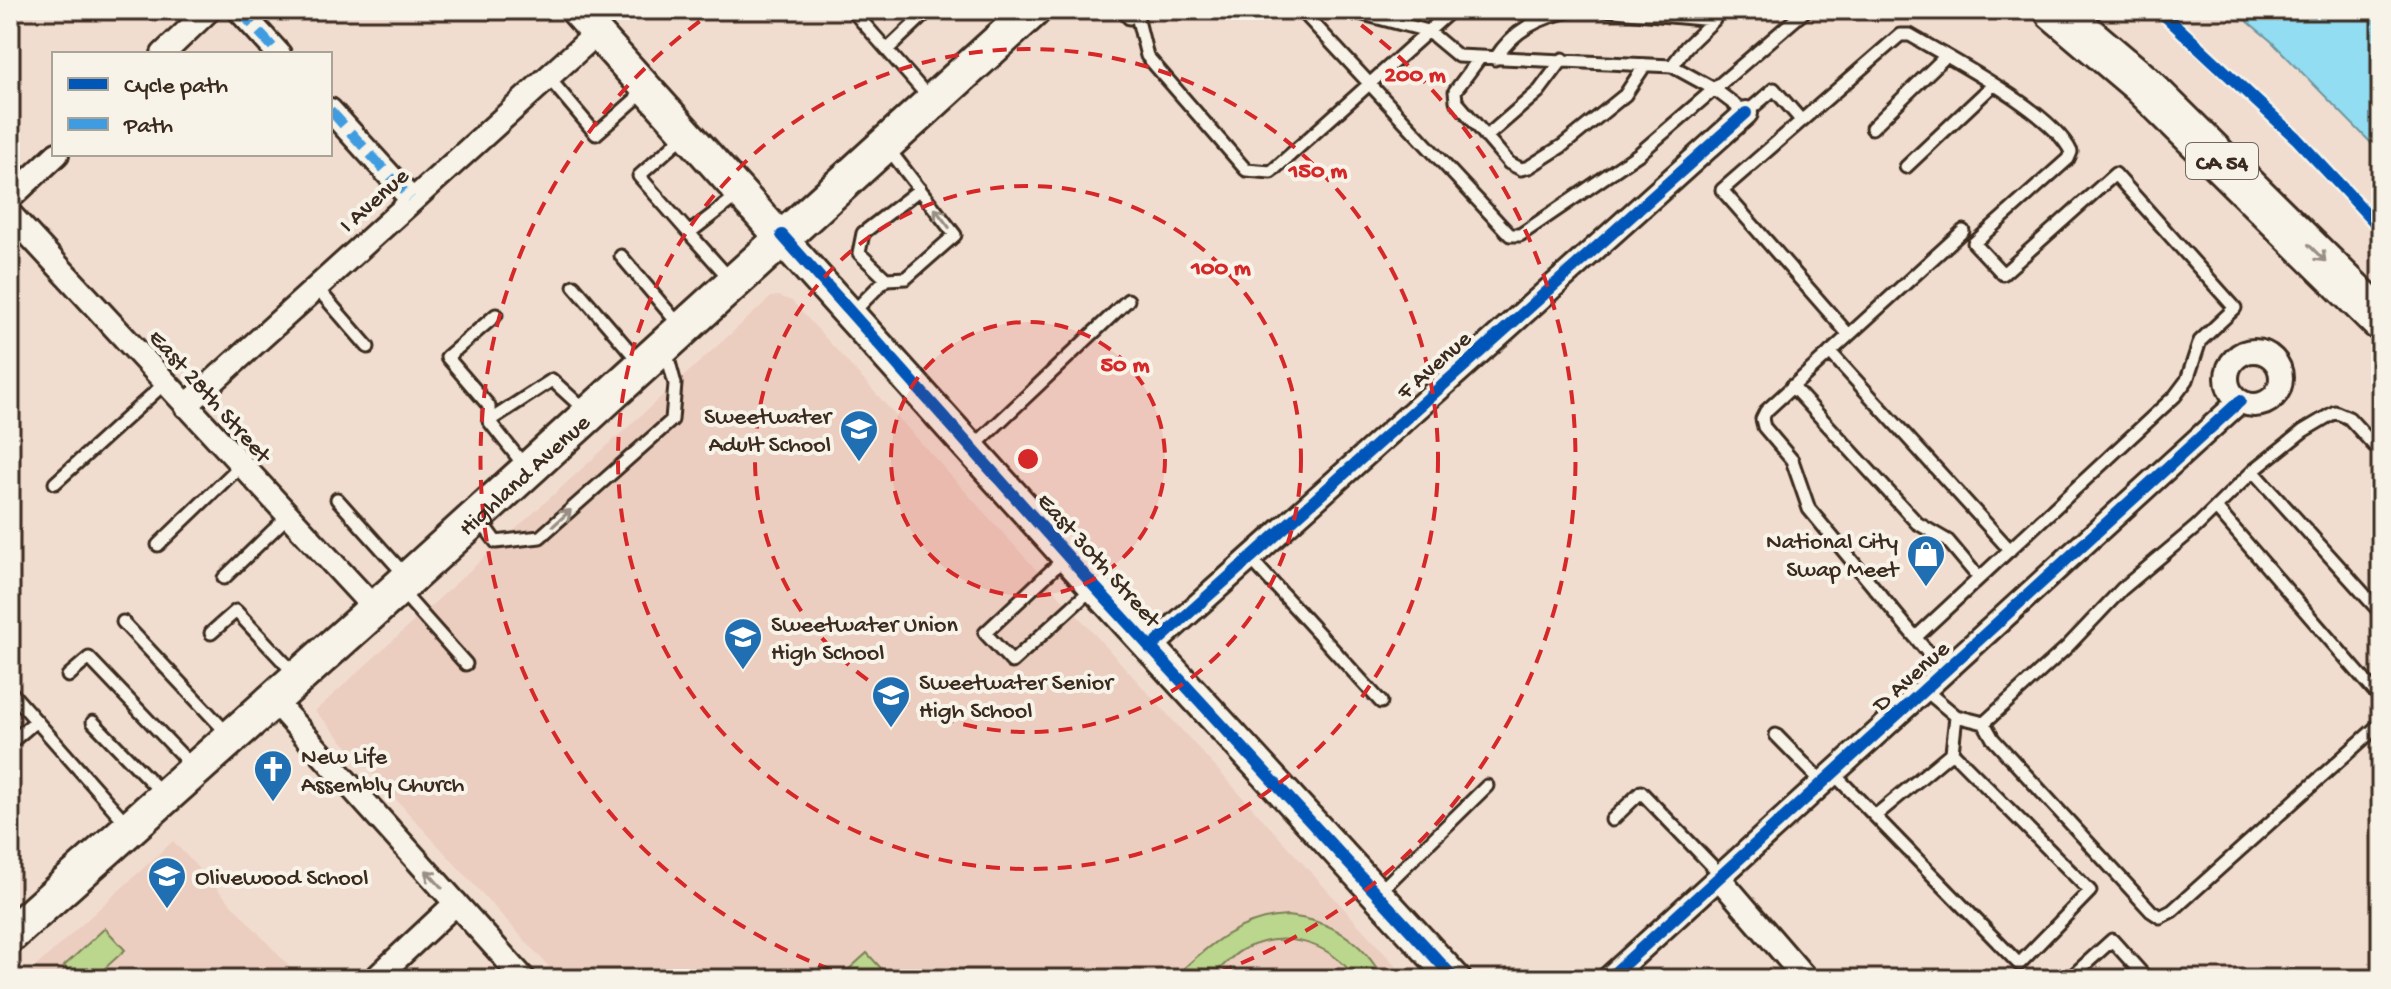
<svg xmlns="http://www.w3.org/2000/svg" width="2391" height="989" viewBox="0 0 2391 989" font-family="'Gochi Hand',sans-serif">
<style>
.built{fill:#eccec0}
.green{fill:#bbd68d;stroke:#7b8056;stroke-width:2}
.water{fill:#92ddf2;stroke:#6f959d;stroke-width:2}
.lines{fill:none;stroke-linecap:round;stroke-linejoin:round}
.service-casing{stroke:#3b2a1e;stroke-width:17}
.minor-casing{stroke:#3b2a1e;stroke-width:28}
.secondary-casing{stroke:#3b2a1e;stroke-width:36}
.primary-casing{stroke:#3b2a1e;stroke-width:40}
.motorway-casing{stroke:#3b2a1e;stroke-width:46}
.service{stroke:#f7f3e8;stroke-width:11}
.minor{stroke:#f7f3e8;stroke-width:22}
.secondary{stroke:#f7f3e8;stroke-width:30}
.primary{stroke:#f7f3e8;stroke-width:34}
.motorway{stroke:#f7f3e8;stroke-width:40}
.quiet{stroke:#3f9ce0;stroke-width:10;stroke-dasharray:20 10;stroke-linecap:butt}
.cycleway-casing{stroke:#f7f3e8;stroke-width:17}
.cycleway{stroke:#0057b8;stroke-width:12}
.oneway{stroke:#998e83}
.ring{fill:none;stroke:#d62828;stroke-width:4;stroke-dasharray:14 10}
.labels{text-anchor:middle;stroke-width:8;stroke-linejoin:round;paint-order:stroke}
.shield{fill:#f7f3e8;stroke:#73665b;stroke-width:2}
.shield-label{font-size:22px;font-weight:bold;fill:#3b2a1e}
.street-label{font-size:24px;fill:#3b2a1e;stroke:#f7f3e8}
.poi-label{font-size:24px;fill:#3b2a1e;stroke:#f7f3e8;text-anchor:start}
.centre{fill:#d62828;stroke:#f7f3e8;stroke-width:4}
.ring-label{font-size:24px;text-anchor:middle;font-weight:bold;fill:#d62828;stroke:#f7f3e8;stroke-width:8;stroke-linejoin:round;paint-order:stroke}
</style>
<rect width="100%" height="100%" fill="#f1ddd0"/>
<filter id="ink" filterUnits="userSpaceOnUse"><feTurbulence type="fractalNoise" baseFrequency=".0125" numOctaves="2"/><feDisplacementMap in="SourceGraphic" scale="16" xChannelSelector="R" yChannelSelector="G"/><feConvolveMatrix kernelMatrix="1 2 1 2 8 2 1 2 1" color-interpolation-filters="sRGB"/></filter>
<g filter="url(#ink)">
<path class="built" d="M779 296 792 301 1408 979H560L315 711 771 297Z
M173 841 301 979H22Z"/>
<path class="green" d="M1287 916C1330 920 1363 941 1383 979H1356C1330 942 1283 928 1242 950 1229 957 1221 971 1208 977 1200 982 1182 979 1172 979 1207 947 1237 918 1287 916Z
M105 928 125 950 93 979H76L64 966Z
M867 953 891 979H838Z"/>
<path class="water" d="M2234 10H2381V153L2271 41Z"/>
<g class="lines">
<defs>
<path id="service" d="M852 10 931 100
M1122 10 1129 18 1138 10
M1301 10 1510 235H1520L1640 153 1806 10
M1348 10 1428 31 1458 56 1672 66 1714 89 1746 113 1774 89 1801 120
M1604 10 1714 20 1686 47 1672 66
M1136 12 1147 56 1246 170 1271 172 1452 10
M888 49 929 10
M1479 59 1455 91 1456 101 1509 163 1521 169 1529 167 1562 146 1625 95 1645 65
M1495 59C1514 29 1540 17 1574 10
M548 77 596 134 647 89
M1872 128 1946 56
M687 133 639 176 689 233 738 195
M1486 137 1539 91 1563 59
M1906 167 1992 86
M689 233 731 280
M621 256 681 327
M886 279 859 253 863 233 920 189
M574 286 641 364
M316 287 368 347
M851 314 886 279 906 278 955 235 887 147
M1849 335 1963 231
M1830 352 2010 550
M1792 386 1917 523 1948 541 1979 578
M489 421V406L447 357 496 315
M971 449 1128 300
M527 469 489 421 552 380 587 412
M2253 471 2381 613
M55 483 165 383
M337 499 405 575
M2216 508 2381 699
M479 519 496 542 540 537 672 420 675 384 666 351
M158 545 240 466
M1067 556 985 633 1012 662 1094 587
M1250 558 1381 702
M224 578 286 518
M401 591 466 664
M123 622 228 734
M211 633 236 611 295 674
M1916 637 2175 396 2187 380 2200 341 2235 308 2115 174 2003 274 1974 243 2068 159 2071 152C2053 112 1949 58 1910 35H1900L1722 190 1849 335 1766 411 1762 419 1764 427 1792 460 1809 509 1944 672
M68 676 89 658 192 766
M10 691 127 824
M1956 716 1984 723 1993 739 2151 911 2160 917 2172 911 2381 723
M93 722 162 793
M1984 723 2067 647 2122 589 2196 527 2253 471 2303 431 2335 412 2349 418 2381 453
M1776 735 1823 783
M10 743 36 721
M1834 774 2019 964 2090 891 1952 752 1956 716 1925 690
M1875 816 1952 752
M1612 820 1641 792 1722 876
M1377 894 1487 786
M2069 979 2112 940 2147 979"/>
<path id="minor" d="M239 10 279 54
M163 54 209 10
M330 110 411 199
M10 198 57 154
M10 214 375 609
M2227 378a27 27 0 1 1 54 0a27 27 0 1 1-54 0Z
M186 406 597 33
M1150 648 1746 113
M273 700 524 979
M1719 878 1806 979
M375 979 456 903
M1608 979 2240 401"/>
<path id="secondary" d="M576 10 1095 587 1455 979"/>
<g id="primary">
<path id="s1" d="M10 935 375 609 1033 10"/>
</g>
<path id="motorway" d="M2055 10 2141 83 2381 320"/>
</defs>
<use href="#service" class="service-casing"/>
<use href="#minor" class="minor-casing"/>
<use href="#secondary" class="secondary-casing"/>
<use href="#primary" class="primary-casing"/>
<use href="#motorway" class="motorway-casing"/>
<use href="#service" class="service"/>
<use href="#minor" class="minor"/>
<use href="#secondary" class="secondary"/>
<use href="#primary" class="primary"/>
<use href="#motorway" class="motorway"/>
<path class="quiet" d="M239 10 279 54
M330 110 411 199"/>
<defs>
<path id="cycleway" d="M2159 10 2296 138 2381 229
M782 235 1095 587 1455 979
M1150 648 1746 113
M1608 979 2240 401"/>
</defs>
<use href="#cycleway" class="cycleway-casing"/>
<use href="#cycleway" class="cycleway"/>
</g>
<defs><path id="oneway-shaft" d="M-6 0H5M1.5-3L5.5 0L1.5 3" fill="none" stroke-width="1.6" stroke-linecap="round" stroke-linejoin="round" transform="scale(2)"/></defs>
<g class="oneway">
<use href="#oneway-shaft" transform="translate(942 218) rotate(-127)"/>
<use href="#oneway-shaft" transform="translate(2317 253) rotate(45)"/>
<use href="#oneway-shaft" transform="translate(562 518) rotate(-42)"/>
<use href="#oneway-shaft" transform="translate(434 879) rotate(-132)"/>
</g>
</g>
<circle cx="1028" cy="459" r="137" fill="#d62828" fill-opacity=".12"/>
<g class="ring">
<circle cx="1028" cy="459" r="137"/>
<circle cx="1028" cy="459" r="273"/>
<circle cx="1028" cy="459" r="410"/>
<path d="M854 978A547 547 0 0 1 714 11M1342 11A547 547 0 0 1 1202 978"/>
</g>
<defs>
<symbol id="school-pin" viewBox="-11 -11 22 30"><path d="M0 17L-7.5 6A9.5 9.5 0 1 1 7.5 6Z" fill="#1f6fb2" stroke="#f7f3e8"/><path d="M0-5L7-2L0 1L-7-2ZM-4 1L0 2.5L4 1V4Q0 6-4 4Z" fill="#fff"/></symbol>
<symbol id="shop-pin" viewBox="-11 -11 22 30"><path d="M0 17L-7.5 6A9.5 9.5 0 1 1 7.5 6Z" fill="#1f6fb2" stroke="#f7f3e8"/><path d="M-5-2.5h2.3a2.7 3.5 0 0 1 5.4 0H5L5.5 6h-11ZM-1.5-2.5h3a1.5 2.3 0 0 0-3 0Z" fill="#fff"/></symbol>
<symbol id="church-pin" viewBox="-11 -11 22 30"><path d="M0 17L-7.5 6A9.5 9.5 0 1 1 7.5 6Z" fill="#1f6fb2" stroke="#f7f3e8"/><path d="M-1.2-6h2.4v3.5h3.3v2.4h-3.3V6h-2.4V-.1h-3.3v-2.4h3.3Z" fill="#fff"/></symbol>
</defs>
<g fill-rule="evenodd">
<use href="#school-pin" x="837" y="407" width="44" height="60"/>
<use href="#shop-pin" x="1904" y="532" width="44" height="60"/>
<use href="#school-pin" x="721" y="615" width="44" height="60"/>
<use href="#school-pin" x="869" y="673" width="44" height="60"/>
<use href="#church-pin" x="251" y="747" width="44" height="60"/>
<use href="#school-pin" x="145" y="854" width="44" height="60"/>
</g>
<g class="labels">
<rect class="shield" x="2186" y="143" width="72" height="36" rx="6"/>
<g class="shield-label">
<text x="2222" y="169">CA 54</text>
</g>
<g class="street-label">
<text transform="translate(373 199) rotate(-42)" y="8">I Avenue</text>
<text transform="translate(1433 364) rotate(-42)" y="8">F Avenue</text>
<text transform="translate(211 395) rotate(48)" y="8">East 28th Street</text>
<text dy="8" stroke="none"><textPath href="#s1" startOffset="690">Highland Avenue</textPath></text>
<text transform="translate(1100 559) rotate(48)" y="8">East 30th Street</text>
<text transform="translate(1910 675) rotate(-42)" y="8">D Avenue</text>
</g>
<g class="poi-label">
<text x="831" y="423" text-anchor="end">Sweetwater<tspan x="831" dy="28">Adult School</tspan></text>
<text x="1898" y="548" text-anchor="end">National City<tspan x="1898" dy="28">Swap Meet</tspan></text>
<text x="771" y="631">Sweetwater Union<tspan x="771" dy="28">High School</tspan></text>
<text x="919" y="689">Sweetwater Senior<tspan x="919" dy="28">High School</tspan></text>
<text x="301" y="763">New Life<tspan x="301" dy="28">Assembly Church</tspan></text>
<text x="195" y="884">Olivewood School</text>
</g>
</g>
<circle cx="1028" cy="459" r="12" class="centre"/>
<g class="ring-label">
<text x="1415" y="81">200 m</text>
<text x="1318" y="177">150 m</text>
<text x="1221" y="274">100 m</text>
<text x="1125" y="371">50 m</text>
</g>
<rect width="2391" height="989" fill="none" stroke="#f7f3e8" stroke-width="40"/>
<rect x="20" y="20" width="2351" height="949" fill="none" stroke="#3b2a1e" stroke-width="3" filter="url(#ink)"/>
<rect x="52" y="52" width="280" height="104" fill="#f7f3e8" stroke="#aca397" stroke-width="2"/>
<rect x="68" y="78" width="40" height="12" fill="#0057b8" stroke="#aca397" stroke-width="2"/>
<text x="124" y="92" font-size="24" fill="#3b2a1e">Cycle path</text>
<rect x="68" y="118" width="40" height="12" fill="#3f9ce0" stroke="#aca397" stroke-width="2"/>
<text x="124" y="132" font-size="24" fill="#3b2a1e">Path</text>
</svg>
